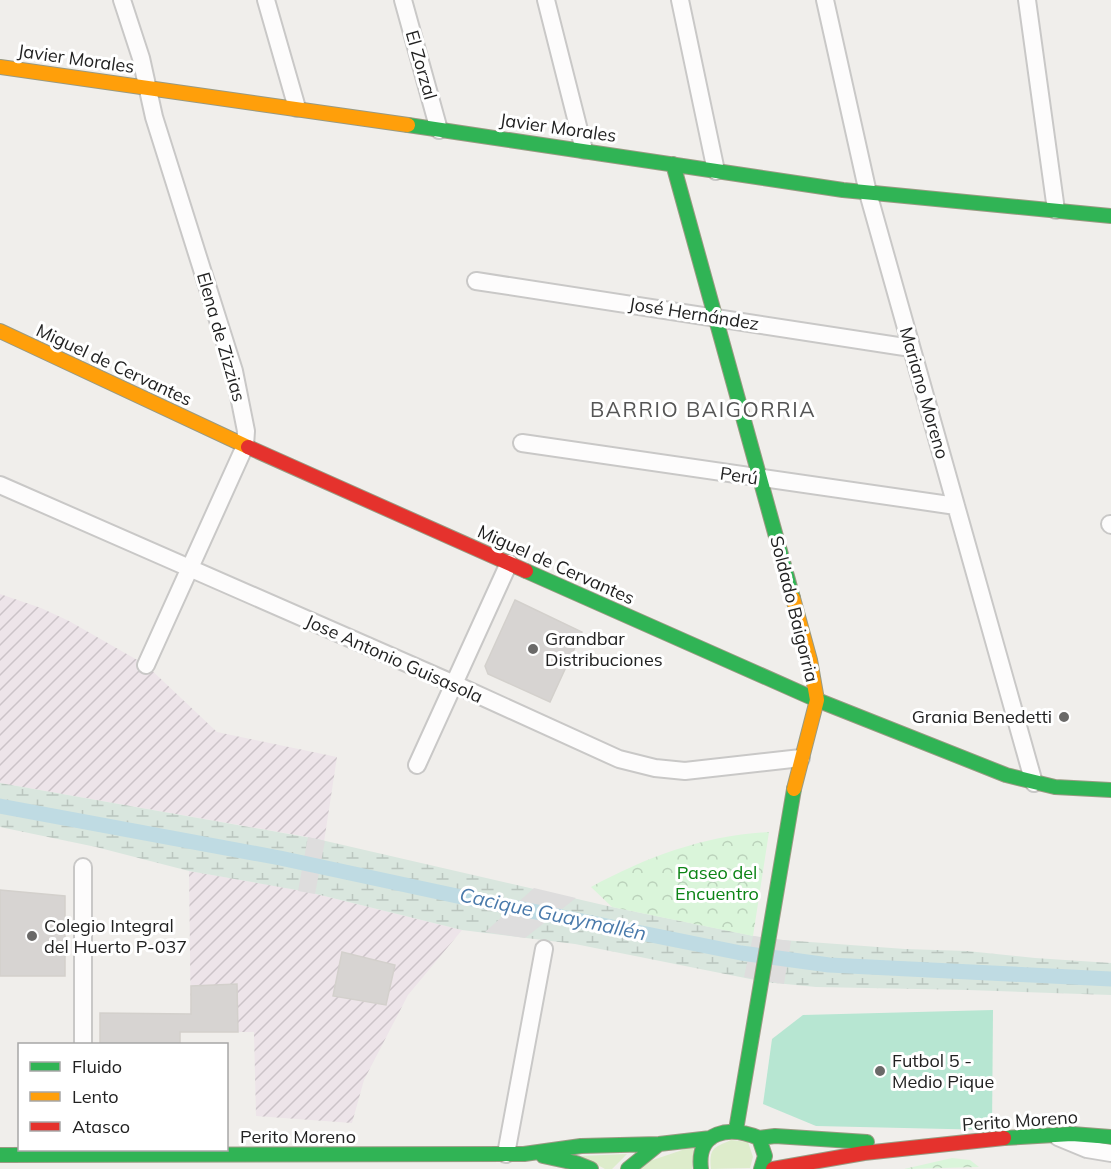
<svg xmlns="http://www.w3.org/2000/svg" width="1111" height="1169" viewBox="0 0 1111 1169" font-family="Mulish,sans-serif">
<style>
.industrial{fill:url(#industrial-furrows)}
.grass{fill:#ddeccb}
.wetland{fill:url(#wetland-marsh)}
.park{fill:url(#park-crowns)}
.pitch{fill:#b7e6d2}
.pier{fill:#dedddd}
.lines{fill:none;stroke-linecap:round;stroke-linejoin:round}
.canal{stroke:#bfdbe3;stroke-width:15}
.building{fill:#d7d4d2;stroke:#d3d0cc;stroke-width:1.5}
.street-casing{stroke:#c9c8c7;stroke-width:20}
.fast-casing{stroke:#999a82;stroke-width:16}
.slow-casing{stroke:#999a82;stroke-width:16}
.jam-casing{stroke:#999a82;stroke-width:16}
.street{stroke:#fdfcfc;stroke-width:16}
.fast{stroke:#30b455;stroke-width:14}
.slow{stroke:#ff9f0a;stroke-width:14}
.jam{stroke:#e5322d;stroke-width:14}
.poi-dot{fill:#6a6968;stroke:#fff;stroke-width:2}
.labels{text-anchor:middle;stroke-width:6;stroke-linejoin:round;paint-order:stroke}
.street-label{font-size:18px;fill:#222;stroke:#fff}
.poi-label{font-size:18px;fill:#222;stroke:#fff;text-anchor:start}
.park-label{font-size:18px;fill:#0c8416;stroke:#fff}
.water-label{font-size:20px;font-style:italic;fill:#4a7aab;stroke:#fff}
.quarter-label{font-size:21px;letter-spacing:1.5px;fill:#555;stroke:#fff}
</style>
<defs>
<pattern id="industrial-furrows" width="10" height="10" patternUnits="userSpaceOnUse" patternTransform="scale(1.5)"><rect width="10" height="10" fill="#ede4e9"/><path d="M-1 1l2-2M0 10L10 0M9 11l2-2" fill="none" stroke="#cbc3c8"/></pattern>
<pattern id="wetland-marsh" width="20" height="14" patternUnits="userSpaceOnUse" patternTransform="scale(1.5)"><rect width="20" height="14" fill="#d9e6de"/><path d="M1 5h8M5 5V1M11 12h8M15 12V8" fill="none" stroke="#bac5be"/></pattern>
<pattern id="park-crowns" width="20" height="18" patternUnits="userSpaceOnUse" patternTransform="scale(1.5)"><rect width="20" height="18" fill="#daf5da"/><path d="M2 6a3 3 0 1 1 6 0M12 15a3 3 0 1 1 6 0" fill="none" stroke="#bbd2bb"/></pattern>
</defs>
<rect width="100%" height="100%" fill="#f0eeeb"/>
<path class="industrial" d="M0 594 41 608 69 621 146 665 217 732 337 757 316 894 462 930 408 995 364 1080 352 1123 256 1116 254 1032H191L189 871 298 890 308 837 0 783Z"/>
<path class="grass" d="M731 1140 748 1142 753 1157 750 1168 711 1169C709 1148 713 1148 731 1140Z
M694 1146 692 1169H638L644 1163Z
M627 1154 612 1169H605L581 1156Z"/>
<path class="wetland" d="M0 783 317 839 612 907 769 939 905 949 967 951 1035 958 1111 963V995L968 990 816 987 765 982 575 944 462 930 308 892 189 871 96 847 0 827Z"/>
<path class="park" d="M769 832 753 936 612 907 591 887C646 857 706 835 769 832Z
M952 1158 970 1160 979 1167 904 1169Z"/>
<path class="pitch" d="M993 1010 992 1130 816 1126 763 1104 772 1039 803 1015Z"/>
<path class="pier" d="M308 837 325 841 315 894 298 891Z
M534 888 576 898 525 938 485 932Z
M753 936 791 941 784 984 744 977Z"/>
<g class="lines">
<path class="canal" d="M0 806 280 858 457 896 741 953 829 965 1111 979"/>
</g>
<path class="building" d="M515 600 582 632 550 702 488 674 485 666Z
M0 890 65 896V976H0Z
M342 952 395 965 386 1005 333 996Z
M237 984 238 1032H180V1044H100V1013L191 1014V986Z"/>
<g class="lines">
<defs>
<path id="street" d="M122 0 141 58 154 117 234 371 246 431 245 446 146 665
M266 0 297 108
M403 0 439 130
M546 0 584 150
M680 0 716 171
M825 0 868 193 1034 783
M1027 0 1056 210
M476 281 911 348
M522 443 956 506
M0 485 452 683 619 759 655 768 685 771 801 758
M1110 524 1111 525
M417 765 509 563
M83 1044V867
M1058 1137 1087 1149 1111 1153
M506 1154 544 949"/>
<path id="fast" d="M408 125 843 190 1111 216
M673 164 793 598
M526 571 817 700 1006 775 1055 787 1111 790
M736 1130 794 789
M759 1138 775 1136 867 1142
M1004 1138 1072 1134 1111 1137
M0 1155 524 1154 581 1146 659 1144 711 1138
M543 1156 576 1163 591 1169
M628 1169 659 1144
M701 1169C696 1130 730 1126 759 1138L765 1156 761 1169"/>
<path id="slow" d="M0 67 408 125
M0 331 248 447
M793 598 810 660 817 700 794 789"/>
<path id="jam" d="M248 447 526 571
M773 1169 864 1153 1004 1138"/>
</defs>
<use href="#street" class="street-casing"/>
<use href="#fast" class="fast-casing"/>
<use href="#slow" class="slow-casing"/>
<use href="#jam" class="jam-casing"/>
<use href="#street" class="street"/>
<use href="#fast" class="fast"/>
<use href="#slow" class="slow"/>
<use href="#jam" class="jam"/>
</g>
<g class="poi-dot">
<circle cx="533" cy="649" r="6"/>
<circle cx="1064" cy="717" r="6"/>
<circle cx="32" cy="936" r="6"/>
<circle cx="880" cy="1071" r="6"/>
</g>
<g class="labels">
<g class="street-label">
<text transform="translate(76 59) rotate(8)" y="6">Javier Morales</text>
<text transform="translate(421 65) rotate(74)" y="6">El Zorzal</text>
<text transform="translate(558 128) rotate(8)" y="6">Javier Morales</text>
<text transform="translate(694 314) rotate(9)" y="6">José Hernández</text>
<text transform="translate(221 337) rotate(74)" y="6">Elena de Zizzias</text>
<text transform="translate(114 365) rotate(25)" y="6">Miguel de Cervantes</text>
<text transform="translate(924 393) rotate(74)" y="6">Mariano Moreno</text>
<text transform="translate(739 476) rotate(8)" y="6">Perú</text>
<text transform="translate(556 565) rotate(24)" y="6">Miguel de Cervantes</text>
<text transform="translate(794 609) rotate(76)" y="6">Soldado Baigorria</text>
<text transform="translate(394 659) rotate(24)" y="6">Jose Antonio Guisasola</text>
<text transform="translate(1020 1121) rotate(-4)" y="6">Perito Moreno</text>
<text x="298" y="1143">Perito Moreno</text>
</g>
<g class="poi-label">
<text x="545" y="645">Grandbar<tspan x="545" dy="21">Distribuciones</tspan></text>
<text x="1052" y="723" text-anchor="end">Grania Benedetti</text>
<text x="44" y="932">Colegio Integral<tspan x="44" dy="21">del Huerto P-037</tspan></text>
<text x="892" y="1067">Futbol 5 -<tspan x="892" dy="21">Medio Pique</tspan></text>
</g>
<g class="park-label">
<text x="717" y="879">Paseo del<tspan x="717" dy="21">Encuentro</tspan></text>
</g>
<g class="water-label">
<text transform="translate(553 914) rotate(12)" y="7">Cacique Guaymallén</text>
</g>
<g class="quarter-label">
<text x="703" y="417">BARRIO BAIGORRIA</text>
</g>
</g>
<rect x="18" y="1043" width="210" height="108" fill="#ffffff" stroke="#a7a7a7" stroke-width="1.5"/>
<rect x="30" y="1062" width="30" height="9" fill="#30b455" stroke="#a7a7a7" stroke-width="1.5"/>
<text x="72" y="1073" font-size="18" fill="#222222">Fluido</text>
<rect x="30" y="1092" width="30" height="9" fill="#ff9f0a" stroke="#a7a7a7" stroke-width="1.5"/>
<text x="72" y="1103" font-size="18" fill="#222222">Lento</text>
<rect x="30" y="1122" width="30" height="9" fill="#e5322d" stroke="#a7a7a7" stroke-width="1.5"/>
<text x="72" y="1133" font-size="18" fill="#222222">Atasco</text>
</svg>
